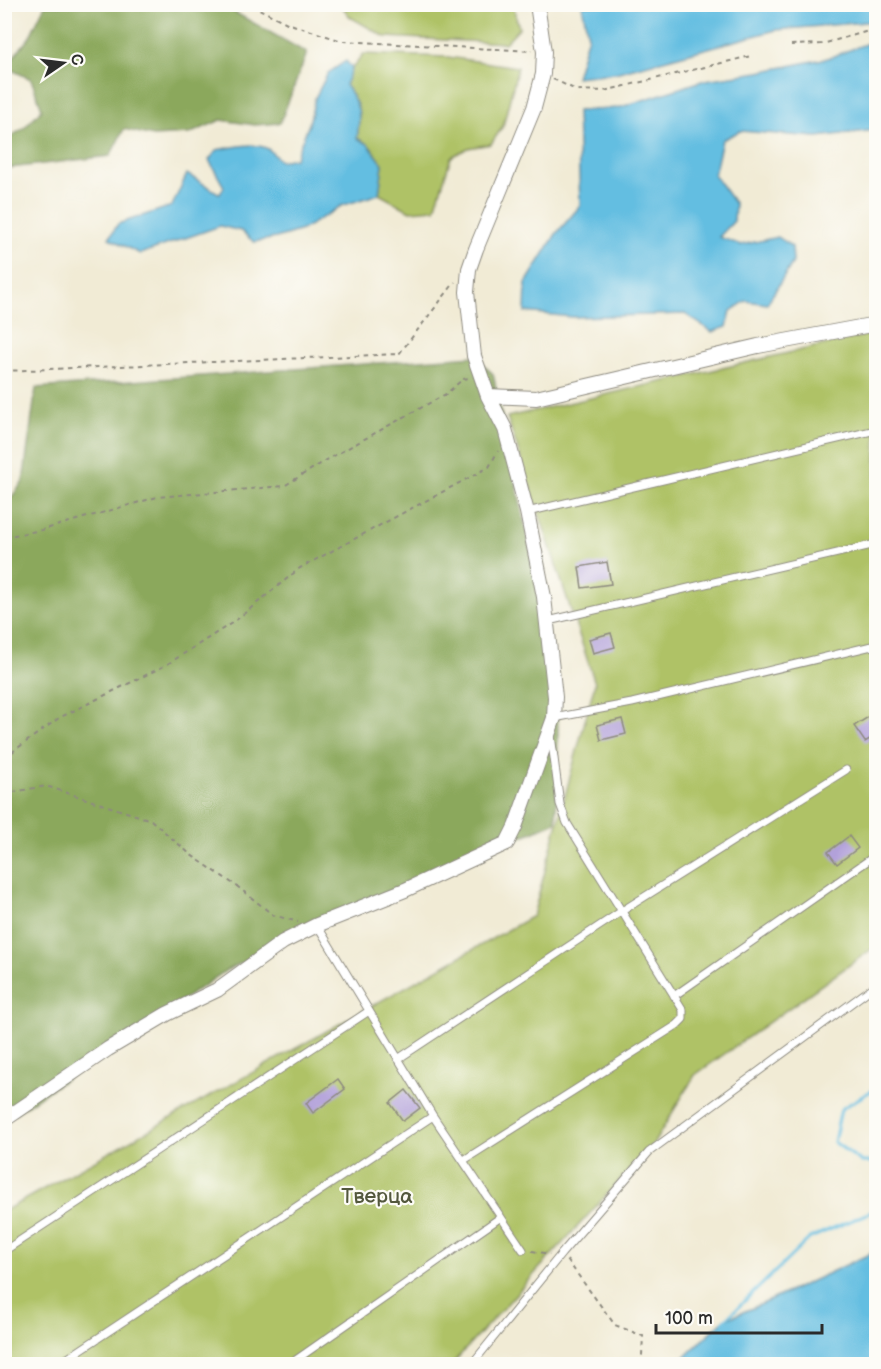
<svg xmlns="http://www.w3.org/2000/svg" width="881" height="1369" viewBox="0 0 881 1369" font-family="'Balsamiq Sans',sans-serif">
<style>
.green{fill:#afc266;stroke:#6d7648;stroke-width:1.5}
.forest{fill:#8ba85b;stroke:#5b6a43;stroke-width:1.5}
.water{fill:#63bee1;stroke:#477486;stroke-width:1.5}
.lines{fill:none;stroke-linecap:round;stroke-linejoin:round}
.stream{stroke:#63bee1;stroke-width:3}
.building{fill:#b2a1da}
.lane-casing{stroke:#8e8b80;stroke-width:9}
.street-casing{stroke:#8e8b80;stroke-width:16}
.path{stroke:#8e8b80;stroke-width:2;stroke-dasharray:4.5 4.5;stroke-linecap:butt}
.lane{stroke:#fff;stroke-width:7}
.street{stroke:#fff;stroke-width:14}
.labels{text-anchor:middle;stroke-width:4.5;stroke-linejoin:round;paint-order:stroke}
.park-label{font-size:21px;fill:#53583d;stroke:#fdfcf7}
</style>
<rect width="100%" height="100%" fill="#fdfcf7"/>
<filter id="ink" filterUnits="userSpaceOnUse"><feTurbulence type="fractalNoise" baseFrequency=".0167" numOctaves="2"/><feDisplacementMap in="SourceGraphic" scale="12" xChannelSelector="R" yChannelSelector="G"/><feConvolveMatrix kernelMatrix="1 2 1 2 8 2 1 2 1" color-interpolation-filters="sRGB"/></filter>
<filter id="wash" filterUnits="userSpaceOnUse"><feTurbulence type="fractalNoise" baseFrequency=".008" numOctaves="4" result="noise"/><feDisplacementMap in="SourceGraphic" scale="24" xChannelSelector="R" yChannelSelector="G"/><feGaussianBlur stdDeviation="1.35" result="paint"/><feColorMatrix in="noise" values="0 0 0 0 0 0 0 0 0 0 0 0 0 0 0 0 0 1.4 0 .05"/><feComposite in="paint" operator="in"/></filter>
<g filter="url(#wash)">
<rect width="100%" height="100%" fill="#f1ebd5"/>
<path class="green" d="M341 5H513L519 28 505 43 385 37 350 17Z
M363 54 448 57 518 67 503 126 491 144 468 148 451 157 435 209 410 211 379 194 383 164 368 144 357 138C361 113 360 106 345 85L352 68Z
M876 333V946L695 1075 654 1143 452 1364H5L4 1211 533 916 595 683 507 417Z"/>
<path class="forest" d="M45 5H214L227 8 307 53 280 123 255 125 221 120 189 134 153 136 124 129 110 156 10 168 5 161V140L23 129 42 109 31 79 5 67 29 38Z
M474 356 493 374 559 685 556 822 377 898 227 970 5 1120 4 507 23 482 36 388Z"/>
<path class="water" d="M582 5H876V21L776 30 615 73 576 77 588 36Z
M876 40V130L817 137 740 131 722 140 714 175 735 204 734 221 719 237 741 245 778 237 792 247 793 262 767 304 746 301 731 311 727 327 712 332 685 314 572 317 525 312 526 283 556 234 580 206 577 111 618 108 705 80 759 72 828 58Z
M346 61 352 68 345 85C360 106 361 112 357 138L368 144 383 164 379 194 341 206 302 230 276 238 254 242 241 231 220 226 140 254 109 238 118 224 172 206 187 174 220 194 224 187 209 160 217 150C232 147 251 142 266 148 271 150 276 157 280 161L295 158 309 124 315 98 328 73Z
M876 1251V1364H677L724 1320 769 1301Z"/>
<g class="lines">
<path class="stream" d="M876 1088 841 1109 834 1142 862 1162H876
M723 1322 810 1238 876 1210"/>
</g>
<g id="blocks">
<path class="building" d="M607 562 611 584 582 588 579 567Z
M611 633 615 647 593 653 589 639Z
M876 712V735L865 742 854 726Z
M622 719 626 734 601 740 597 725Z
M849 836 858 848 837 864 828 852Z
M338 1079 345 1089 313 1113 306 1103Z
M406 1090 420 1108 403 1121 390 1103Z"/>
</g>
</g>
<g filter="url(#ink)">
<use href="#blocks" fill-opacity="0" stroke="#8e8b80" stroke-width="1.5"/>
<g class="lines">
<defs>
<path id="lane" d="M527 512 876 430
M548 621 876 544
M554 718 632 703 876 645
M317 925 433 1116 523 1250
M674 996 876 855
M398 1059 622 911 846 770
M464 1160 677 1025 683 1019V1010L567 823 560 804 551 735
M4 1251 369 1011
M59 1364 433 1116
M290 1364 501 1217
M472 1364 562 1253 649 1152 876 985"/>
<path id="street" d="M488 396 536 398 758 346 876 324
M4 1120 108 1049 167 1014 217 990 283 942 317 925 405 890 507 843 515 827 554 718 555 697 544 597 527 512 505 429 488 396 474 356 467 292 469 269 476 249 534 108 543 74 544 52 537 4"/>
</defs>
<use href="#lane" class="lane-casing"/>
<use href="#street" class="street-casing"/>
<path class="path" d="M242 4 259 9 287 23 342 41 532 51
M791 45 822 44 876 29
M553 79 576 90 604 91 751 56
M4 371 399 354 455 282
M4 537 42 530 157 497 284 486 330 458 446 394 463 379 470 378
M4 758 59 718 166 665 235 621 300 568 489 467 498 451
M4 790 13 792 46 786 151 820 191 855 238 887 273 915 298 922
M532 1251 550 1254
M567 1260 615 1325 643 1336 642 1355 639 1364"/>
<use href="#lane" class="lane"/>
<use href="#street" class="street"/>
</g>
</g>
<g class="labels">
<g class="park-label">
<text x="377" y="1203">Тверца</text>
</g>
</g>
<rect width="881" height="1369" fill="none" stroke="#fdfcf7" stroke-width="24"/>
<g transform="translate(63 63) rotate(76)" stroke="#fdfcf7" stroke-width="4.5" paint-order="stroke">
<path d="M0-4.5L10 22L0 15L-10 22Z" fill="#2b2b2b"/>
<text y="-9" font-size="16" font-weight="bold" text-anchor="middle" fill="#2b2b2b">С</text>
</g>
<path d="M656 1324v9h166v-9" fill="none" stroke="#2b2b2b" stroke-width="3"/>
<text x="665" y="1324" font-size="18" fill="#2b2b2b" stroke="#fdfcf7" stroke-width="4.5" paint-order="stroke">100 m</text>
</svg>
